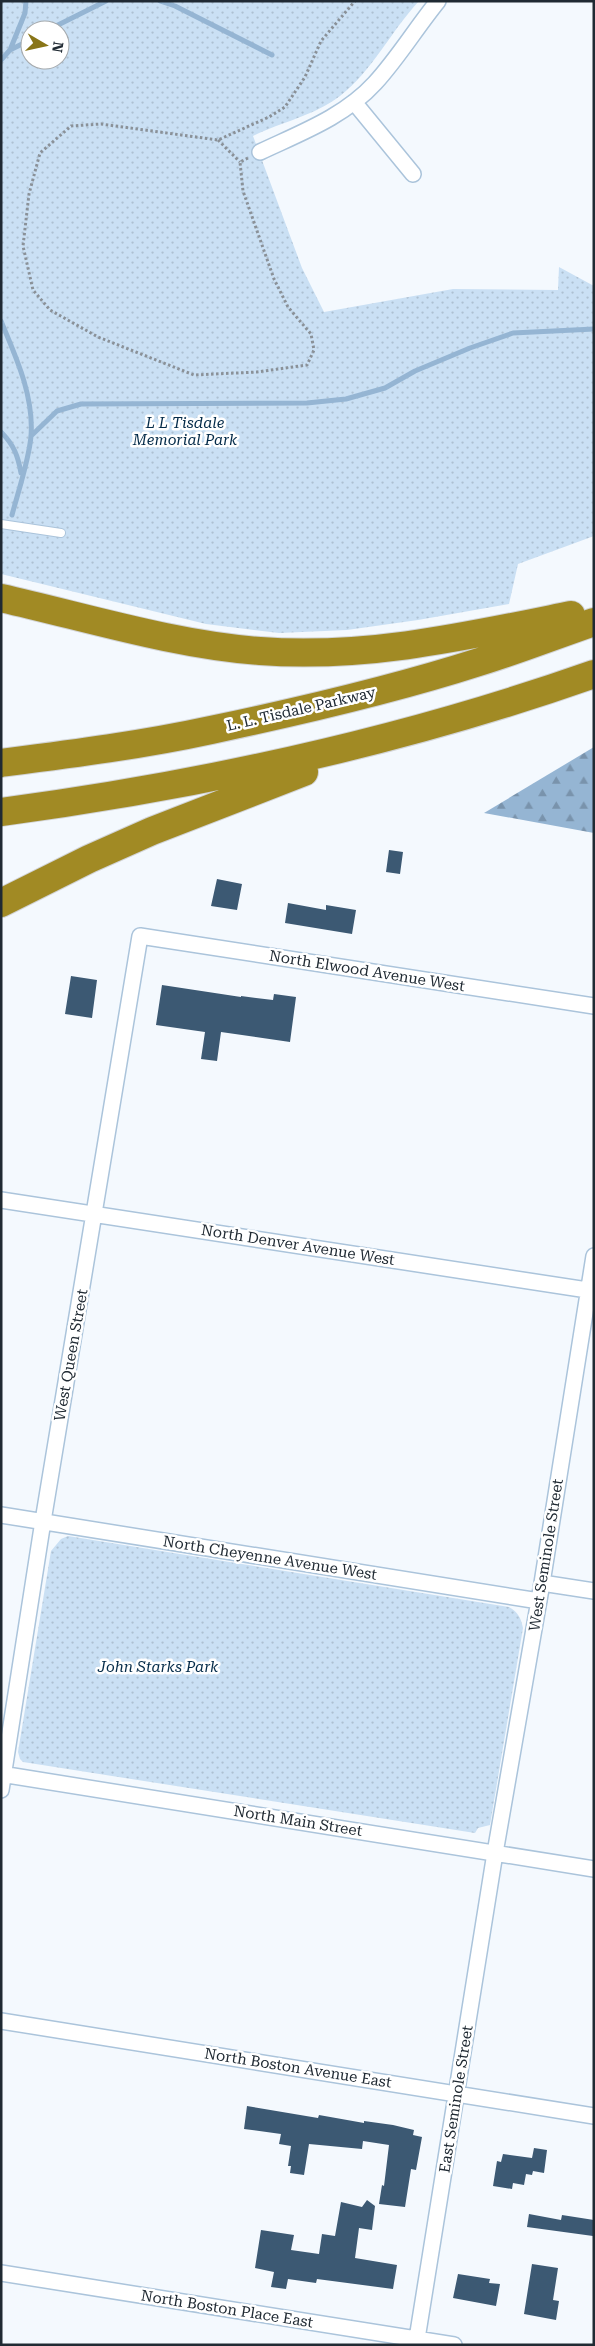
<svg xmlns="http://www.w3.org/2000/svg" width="595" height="2346" viewBox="0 0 595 2346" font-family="'Roboto Serif',serif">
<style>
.forest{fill:url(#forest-firs)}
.park{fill:url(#park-dots);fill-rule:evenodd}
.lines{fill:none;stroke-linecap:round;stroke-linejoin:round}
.stream{stroke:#95b5d3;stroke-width:5}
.building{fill:#3c5973}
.lane-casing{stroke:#abc4db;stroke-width:10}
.street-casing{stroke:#abc4db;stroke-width:18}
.highway-casing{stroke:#d2d4d6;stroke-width:30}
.path{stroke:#8a9198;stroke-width:3;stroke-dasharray:2.5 2.5;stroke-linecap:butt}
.lane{stroke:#fff;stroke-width:8}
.street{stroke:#fff;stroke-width:15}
.highway{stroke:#a18a24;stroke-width:28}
.labels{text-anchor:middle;stroke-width:5;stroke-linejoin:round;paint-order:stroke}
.park-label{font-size:15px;font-style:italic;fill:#042b49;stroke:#fff}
.street-label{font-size:15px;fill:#202a33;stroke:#fff}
</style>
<defs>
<pattern id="forest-firs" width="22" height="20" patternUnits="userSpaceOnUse" patternTransform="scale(1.25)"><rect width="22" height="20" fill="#95b5d3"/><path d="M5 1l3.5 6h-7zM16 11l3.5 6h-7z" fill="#7993ac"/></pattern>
<pattern id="park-dots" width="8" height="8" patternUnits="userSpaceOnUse" patternTransform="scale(1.25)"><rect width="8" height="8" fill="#cae0f4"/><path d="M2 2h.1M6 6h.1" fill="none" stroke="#adc0d2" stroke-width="1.8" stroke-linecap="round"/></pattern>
</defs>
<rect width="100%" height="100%" fill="#f4f9fe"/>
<path class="forest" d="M594 747V833L484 813Z"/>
<path class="park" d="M1 1H419C391 31 373 70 340 96 314 116 281 122 253 136L302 268 324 312 453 289 558 290 559 267 594 286V536L518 564 509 604 418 620 347 630 279 633 206 624 1 574ZM30 30H60V60H30Z
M68 1536 509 1607C518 1612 521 1618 523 1628L490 1825 478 1828 475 1833 23 1762 20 1759 18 1752 51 1551 61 1539Z"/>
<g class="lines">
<path class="stream" d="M160 1 175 6 272 55
M48 30 106 1
M10 50 25 13 26 1
M1 60 10 50 30 40
M1 321C16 357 34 396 31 436 29 460 18 492 12 515
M1 432C14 445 18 456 21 473
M31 436 57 411 81 404 307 403 346 399 385 388 415 371 470 348 513 333 594 329"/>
</g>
<path class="building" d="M389 850 403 852 400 874 386 872Z
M217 879 242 884 237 910 211 906Z
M288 903 326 910V905L356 910 352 934 285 923Z
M71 976 97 980 92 1018 65 1014Z
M162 985 241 997V996L273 1000 274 994 296 997 290 1042 221 1032 217 1061 201 1059 205 1032 156 1025Z
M247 2106 318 2118 319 2115 364 2123V2121L393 2125 414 2130 413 2135 422 2137 416 2170 411 2169 405 2207 379 2204 382 2185 384 2186 389 2145 363 2141 362 2149 309 2144 304 2175 290 2173 291 2166H288L291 2146 279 2144 281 2134 244 2129Z
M534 2148 547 2150 544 2173 533 2171 532 2175 526 2174 524 2185 513 2183 512 2189 493 2186 497 2161 501 2162 503 2154 532 2158Z
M367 2200 375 2206 372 2230 359 2228 355 2258 397 2265 393 2289 317 2279 316 2283 288 2279 286 2289 271 2287 274 2272 255 2268 261 2230 294 2235 291 2250 319 2254 322 2234 335 2236 341 2202 362 2207Z
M529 2214 561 2220 562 2215 594 2220 593 2236 527 2227Z
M532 2264 558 2268 553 2300 559 2301 556 2320 524 2314Z
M458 2274 490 2279 489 2283 500 2284 496 2306 453 2298Z"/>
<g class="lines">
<defs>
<path id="lane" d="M1 524 61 533"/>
<path id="street" d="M354 102 413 174
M260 152C300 133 344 117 375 83 398 58 416 28 438 1
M1 1200 594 1291
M1 1515 539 1601
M542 1583 594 1591
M1 1774 594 1869
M1 1790 43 1521 140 936 594 1006
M1 2021 594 2116
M1 2273 454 2345
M416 2345 495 1853 542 1583 594 1256"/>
<path id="highway" d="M1 598C85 617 175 645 260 651 366 659 468 636 571 615
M1 763C71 754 142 745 211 730 301 711 392 690 479 662 518 650 556 635 594 622
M1 812C203 785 401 742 594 674
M1 903 89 859 152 831 304 772"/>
</defs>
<use href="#lane" class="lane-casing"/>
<use href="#street" class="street-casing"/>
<use href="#highway" class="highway-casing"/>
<path class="path" d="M218 140 240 162
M248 158 240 162 243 191 274 279 288 307 311 334 314 350 307 365 257 372 194 375 98 337 50 310 33 290 23 246 29 194 40 153 71 126 101 124 218 140 269 117 285 107 305 77 321 41 355 1"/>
<use href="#lane" class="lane"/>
<use href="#street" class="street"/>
<use href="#highway" class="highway"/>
</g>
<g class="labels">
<g class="park-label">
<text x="185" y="428">L L Tisdale<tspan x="185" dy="17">Memorial Park</tspan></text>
<text x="158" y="1672">John Starks Park</text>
</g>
<g class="street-label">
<text transform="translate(301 709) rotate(-13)" y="5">L. L. Tisdale Parkway</text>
<text transform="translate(367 971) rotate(9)" y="5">North Elwood Avenue West</text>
<text transform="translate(298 1245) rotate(9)" y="5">North Denver Avenue West</text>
<text transform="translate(71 1355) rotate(-80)" y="5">West Queen Street</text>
<text transform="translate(546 1555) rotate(-81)" y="5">West Seminole Street</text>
<text transform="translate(270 1558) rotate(9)" y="5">North Cheyenne Avenue West</text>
<text transform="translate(298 1821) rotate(9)" y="5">North Main Street</text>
<text transform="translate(298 2068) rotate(9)" y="5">North Boston Avenue East</text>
<text transform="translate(456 2099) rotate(-81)" y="5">East Seminole Street</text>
<text transform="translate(227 2309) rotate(9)" y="5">North Boston Place East</text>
</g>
</g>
<rect width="595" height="2346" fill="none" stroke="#202a33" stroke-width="5"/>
<g transform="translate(45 45) rotate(99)"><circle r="24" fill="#ffffff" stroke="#a6aaad"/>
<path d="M0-4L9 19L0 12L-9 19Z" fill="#897518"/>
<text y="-8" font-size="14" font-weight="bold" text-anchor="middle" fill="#202a33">N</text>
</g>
</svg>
